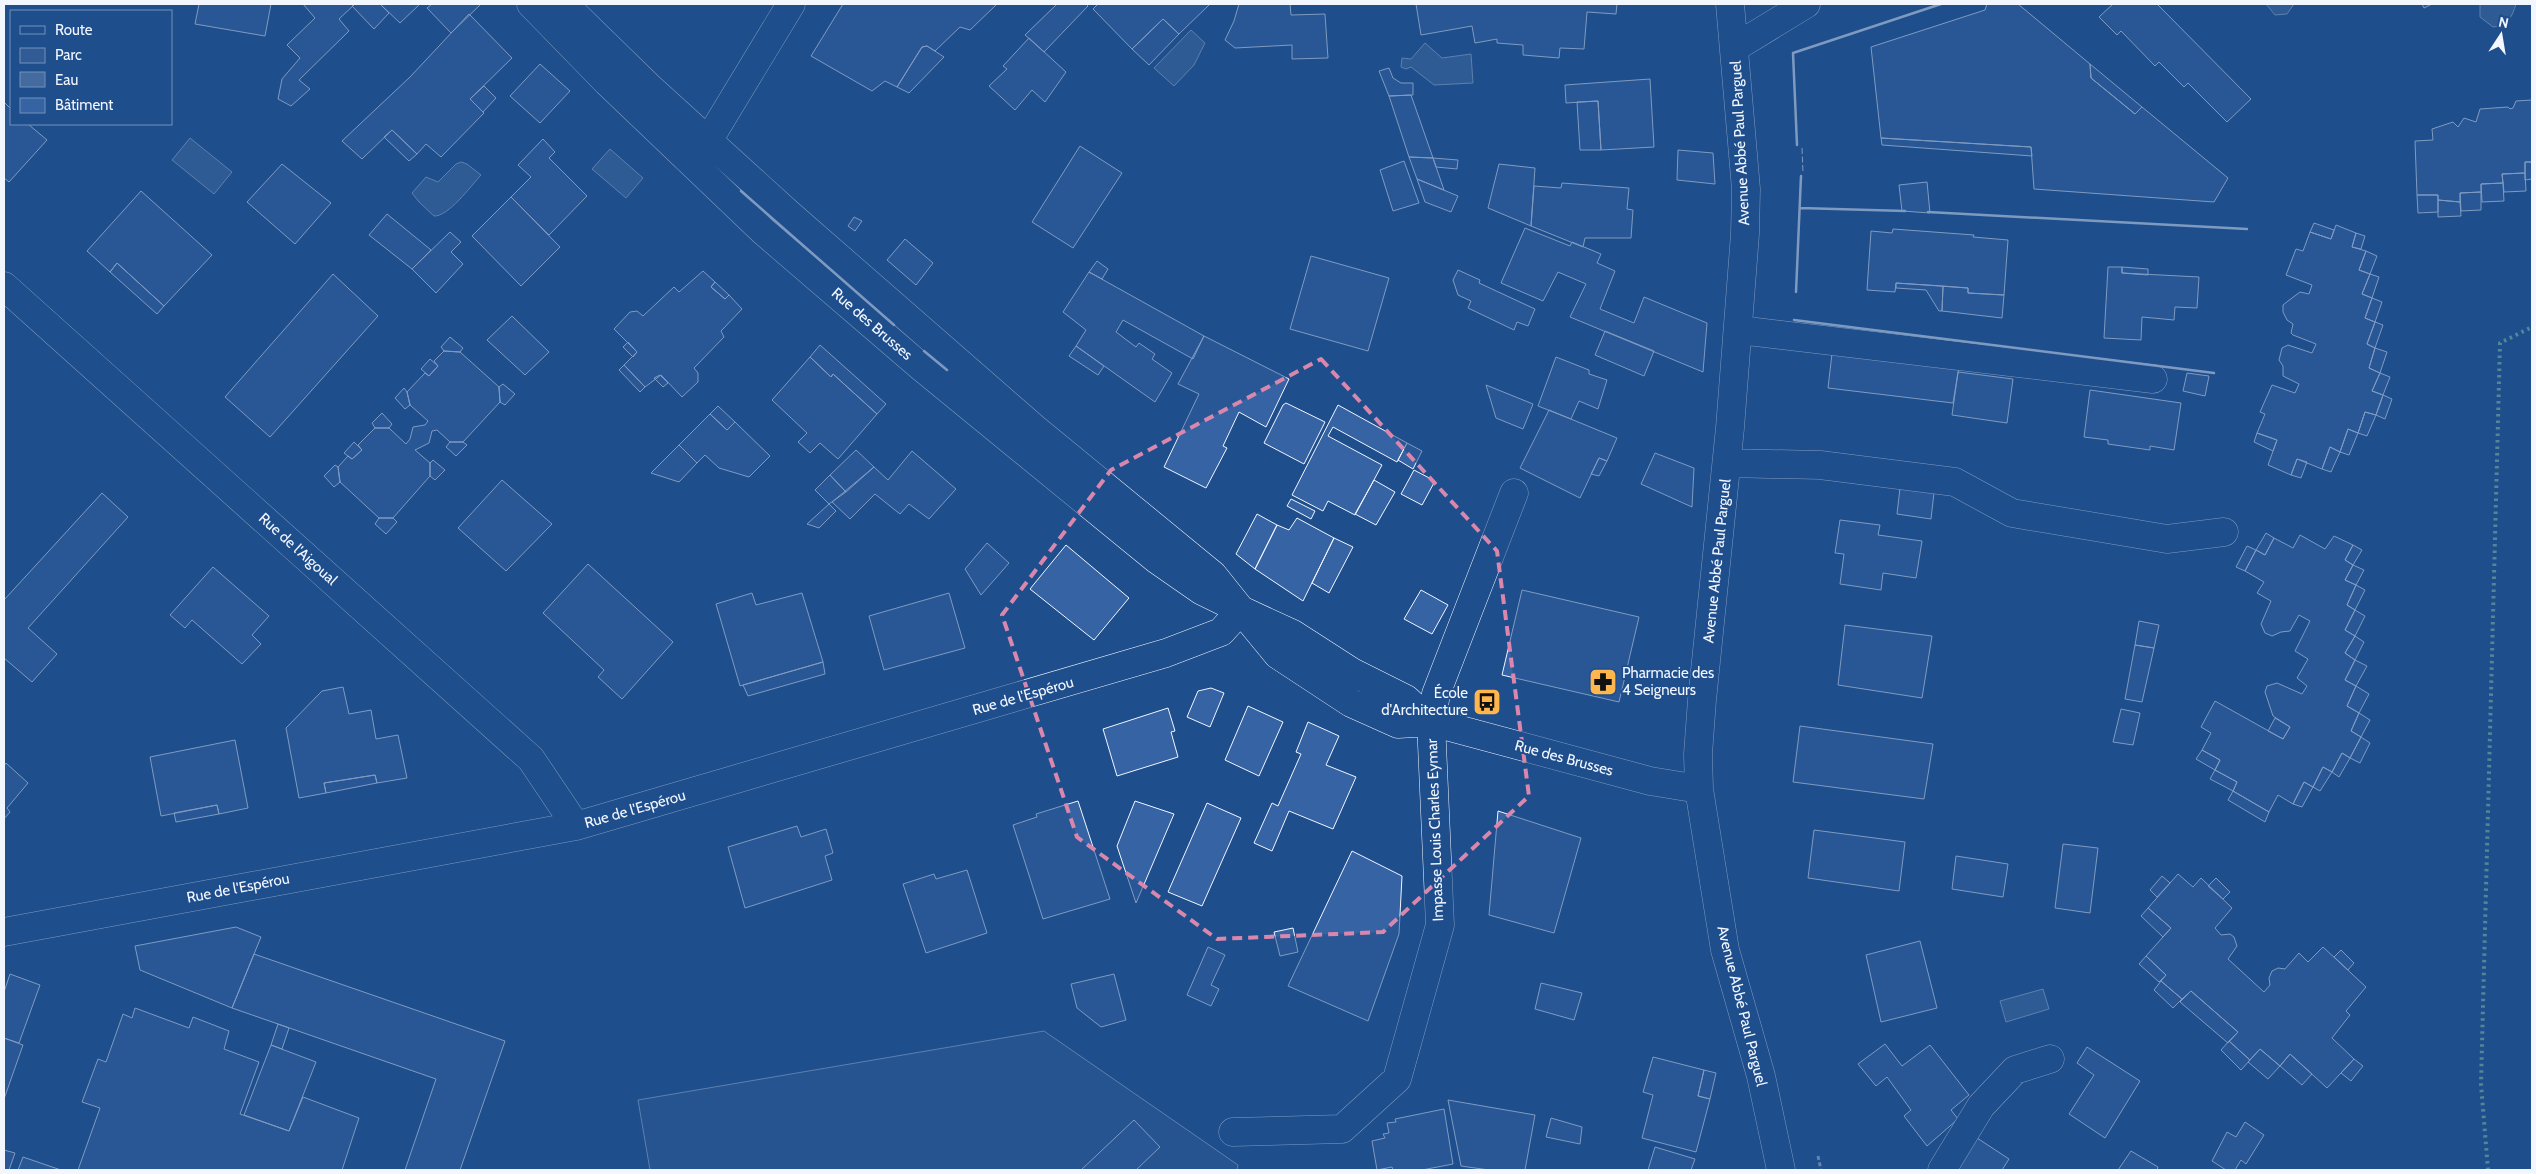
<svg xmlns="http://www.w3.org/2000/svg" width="2536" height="1174" viewBox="0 0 2536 1174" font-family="Cabin,sans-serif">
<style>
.green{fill:#305b95;stroke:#a8bbd7}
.water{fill:#446ba0;stroke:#a8bbd7}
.building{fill:#3563a3;stroke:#f2f6ff}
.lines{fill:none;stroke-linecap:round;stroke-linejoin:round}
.minor-casing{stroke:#f2f6ff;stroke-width:29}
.path{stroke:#b3c4dc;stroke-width:3;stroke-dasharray:4 2.5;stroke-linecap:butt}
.minor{stroke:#1f4e8c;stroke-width:28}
.hedge{stroke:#97c8a6;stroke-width:4;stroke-dasharray:2.5 4;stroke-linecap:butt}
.fence{stroke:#f2f6ff;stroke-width:1;stroke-dasharray:6 2.5;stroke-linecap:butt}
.wall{stroke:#f2f6ff;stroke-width:2.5}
.marked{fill:none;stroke:#da87ad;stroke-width:4;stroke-dasharray:10 6;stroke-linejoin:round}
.labels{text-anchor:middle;stroke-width:4;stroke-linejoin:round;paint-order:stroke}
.street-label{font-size:15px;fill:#f2f6ff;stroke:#1f4e8c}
.poi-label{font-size:15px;fill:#f2f6ff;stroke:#1f4e8c;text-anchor:start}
</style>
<rect width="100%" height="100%" fill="#1f4e8c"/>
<path class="green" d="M1044 1031 1238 1165 1237 1170H650L638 1100Z"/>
<path class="water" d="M2266 4H2294L2287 14 2275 15Z
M2480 4H2516C2512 17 2508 26 2493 27L2480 17Z
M1191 30 1205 43 1194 65 1174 86 1154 68Z
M1425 43 1442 58 1471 54 1473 83 1434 85 1411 67 1406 69 1401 67 1402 58 1411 59Z
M190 138 232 172 214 194 172 160Z
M610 149 643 178 626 198 592 169Z
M461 162 467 164 481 175C471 186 448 217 434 216L419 202 412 193 426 177 438 182 456 164Z
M2043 989 2049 1009 2006 1022 2000 1001Z"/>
<path class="building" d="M199 4H271L265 36 195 24Z
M303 4H355L339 19 349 31 299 80 310 89 291 106 278 99 282 79 300 58 287 45 315 18Z
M355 4H380L389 13 374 29 352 6Z
M380 4H420L400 23Z
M432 4H481L451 33 427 8Z
M843 4H997L970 30 960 27 935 51 927 46 922 47 897 87 885 81 872 91 811 56Z
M1057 4H1086L1088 6 1044 52 1025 35Z
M1098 4H1208L1209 5 1179 34 1163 19 1132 49 1093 9Z
M1239 4H1290L1291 15 1325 14 1328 58 1292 59V45L1235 48 1225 40 1234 21Z
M1416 4H1617L1616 14 1587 12 1584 49 1560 48 1559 58 1523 55V45L1497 43V39L1475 43 1472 26 1421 35Z
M1987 4H2018L2090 64 2091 78 2135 114 2142 107 2228 178 2214 202 2034 189 2031 147 1881 138 1871 47 1985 10Z
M2113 4H2157L2251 99 2227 122 2188 83 2184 87 2159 62 2155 66 2121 31 2117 35 2099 17Z
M2422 4H2432L2424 8Z
M469 14 512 58 470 99 484 113 441 157 426 144 417 154 392 130 362 159 342 141 410 77Z
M1163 19 1179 34 1149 65 1132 49Z
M1029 38 1066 72 1045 102 1032 90 1015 110 989 86 1007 69 1003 66Z
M927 46 944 57 909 93 897 87 922 47Z
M540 64 570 91 540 123 510 96Z
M2090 64 2142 107 2135 114 2091 78Z
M1389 68 1393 78 1401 83H1413V95L1389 96 1379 71Z
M1650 79 1654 147 1601 150 1598 101 1566 103 1565 85Z
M484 86 496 98 483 112 470 99Z
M1411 95 1433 158 1409 157 1389 96Z
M2532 100V162H2525V173L2502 174 2503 183 2481 184V192L2460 193V202L2438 200V195H2417L2415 141 2433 140 2432 129 2453 122 2458 127 2464 118 2476 122 2480 109 2508 107 2510 109 2513 108 2516 101Z
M1598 101 1601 150H1580L1577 102Z
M4 102 11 109V124H28L47 140 9 182 4 178Z
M392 130 417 154 409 161 384 137Z
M1881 138 2031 147 2032 156 1882 145Z
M543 139 555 152 549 158 587 196 549 235 511 197 531 177 518 165Z
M1080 146 1122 173 1073 248 1032 222Z
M1678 150 1713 153 1715 184 1677 180Z
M1409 157 1433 158 1444 190 1417 179Z
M1433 158 1458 160 1457 169 1436 167Z
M1404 161 1419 203 1393 211 1380 170Z
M2525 162H2532V179L2525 180Z
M282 164 331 203 295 244 247 202Z
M1499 164 1535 168 1531 226 1488 208Z
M2525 173 2526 191 2504 192 2502 174Z
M1417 179 1458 196 1451 212 1425 202Z
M1927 182 1930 213 1902 211 1899 185Z
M1562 183 1629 188 1627 209 1633 210 1631 238H1585L1583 247 1531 226 1534 186 1561 188Z
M2503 183 2504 201 2482 202 2481 184Z
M141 191 212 255 164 306 117 263 110 272 87 251Z
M2481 192V210L2461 211 2460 193Z
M2417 195H2438V212L2418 213Z
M511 197 560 247 521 286 472 236Z
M2438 200 2460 202 2461 216 2438 217Z
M387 214 431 250 412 269 369 235Z
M854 217 862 221 855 231 848 226Z
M2314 223 2334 230 2331 239 2310 232Z
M2336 225 2356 233 2352 247 2366 251 2359 270 2370 274 2362 294 2372 298 2365 318 2375 322 2367 344 2375 348 2369 368 2380 373 2372 391 2383 395 2376 415 2365 412 2358 433 2348 429 2340 452 2330 447 2322 469 2297 459 2291 475 2268 465 2277 440 2257 433 2265 414 2260 412 2272 385 2295 393 2299 384 2283 376V366L2279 360 2282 348 2288 345 2312 353 2316 344 2293 335 2291 333 2293 324 2287 320 2283 312V305L2288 301 2300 292 2309 294 2312 285 2286 275 2296 249 2303 251 2310 232 2331 239Z
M1525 228 1570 246 1572 242 1601 254 1597 263 1615 271 1600 309 1634 323 1644 297 1707 323 1703 372 1570 317 1586 284 1558 272 1543 301 1501 283Z
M1893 229 1974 235 1973 237 2008 240 2004 295 1968 293V288L1896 283 1895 292 1867 290 1871 231 1892 233Z
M450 232 461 242 451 252 463 264 436 293 412 269Z
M2356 233 2365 236 2361 249 2352 247Z
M905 239 933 263 916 285 887 260Z
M2366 251 2377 256 2370 274 2359 270Z
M1311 256 1389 278 1368 351 1290 329Z
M1097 261 1108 269 1102 279 1089 272Z
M117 263 164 306 157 314 110 272Z
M2108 267H2122V273L2199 277 2197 308 2175 307 2174 320 2142 317 2141 340 2104 338Z
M2122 267 2148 269V275L2122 273Z
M1458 270 1480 280 1479 283 1535 309 1528 326 1517 322 1514 330 1468 308 1471 301 1458 295 1453 280Z
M703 271 715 282 711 287 725 299 729 295 742 309 721 331 724 337 694 368 698 373V382L682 397 661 375 645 387 624 365 637 352 614 329 630 312 637 311 643 316 674 287 679 292Z
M1089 272 1204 336 1193 359 1123 320 1116 332 1136 347 1139 343 1155 354 1152 359 1172 373 1155 402 1076 346 1086 330 1063 312Z
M333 274 378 316 270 437 225 397Z
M2370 274 2379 277 2372 298 2362 294Z
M715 282 729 295 725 299 711 287Z
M1896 283 1943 286 1942 311H1939L1926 290 1896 288Z
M1943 286 1968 288V293L2004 295 2002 318 1942 311Z
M2372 298 2382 302 2375 322 2365 318Z
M512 316 549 352 525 375 487 340Z
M2375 322 2383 325 2375 348 2367 344Z
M1605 331 1654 351 1644 376 1595 355Z
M1204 336 1289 379 1266 427 1239 412 1223 446 1227 448 1206 488 1164 467 1199 394 1178 384Z
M450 337 463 348 460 352 444 351 441 347Z
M628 342 637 352 633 357 623 347Z
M820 345 886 404 877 414 833 374 831 377 810 357Z
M1833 345 1960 361 1953 403 1828 388Z
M1076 346 1104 366 1098 375 1069 356Z
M2375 348 2387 352 2380 373 2369 368Z
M444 351 460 352 499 387 500 402 463 442H450L437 430 432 431 429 443 415 450 430 463V476L393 518H379L340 482 338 467 348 456 352 459 362 450 358 445 375 428H389L406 444 410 439 413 427 425 425 428 421 410 405 407 392 425 373 429 376 438 366 434 361Z
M810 357 831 377 833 374 877 414 838 459 820 443 810 453 798 442 807 433 772 400Z
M1556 357 1589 370V374L1607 380 1598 409 1579 401 1571 419 1538 406Z
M430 359 438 366 429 376 421 369Z
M624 365 645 387 640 392 619 370Z
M1958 372 2013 379 2007 423 1952 415Z
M2187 373 2209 376 2205 396 2183 391Z
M2380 373 2390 377 2383 395 2372 391Z
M660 375 668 383 663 387 654 378Z
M503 384 515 394 505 405 500 402 499 387Z
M1486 385 1533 404 1523 429 1496 418Z
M404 388 407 392 410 405 405 409 395 398Z
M2090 390 2181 403 2174 450 2150 446V450L2108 444V440L2084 437Z
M2383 395 2392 399 2385 419 2376 415Z
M1286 403 1325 422 1304 464 1264 443 1283 405Z
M1338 405 1407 443 1397 462 1333 427 1328 436 1382 465 1355 515 1328 501 1323 511 1292 495Z
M718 406 735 422 727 430 710 414Z
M1549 410 1617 438 1607 461 1599 458 1580 498 1520 468Z
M2365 412 2376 415 2367 436 2358 433Z
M382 413 392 424 389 428H375L372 423Z
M710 414 727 430 735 422 770 456 749 477 719 468 705 455 697 463 679 445Z
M2348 429 2358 433 2349 455 2340 452Z
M2257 433 2277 440 2273 451 2254 442Z
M354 442 362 450 352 459 344 453Z
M450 442H463L467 445 456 456 446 447Z
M1407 443 1422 451 1413 469 1398 460Z
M679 445 697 463 679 482 651 473Z
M2330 447 2340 452 2331 472 2322 469Z
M856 450 874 467 846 492 830 475Z
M912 451 956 489 929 519 909 504 900 514 875 494 850 519 832 502 874 467 888 480Z
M1655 453 1694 468 1692 507 1641 484Z
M1599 458 1607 461 1599 476 1591 474Z
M2297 459 2307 462 2301 478 2291 475Z
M433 460 445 470 435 480 430 476V463Z
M335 465 338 467 340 482 334 487 324 476Z
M1414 470 1435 481 1422 505 1401 494Z
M830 475 846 492 829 504 815 490Z
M502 480 552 524 506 571 458 528Z
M1374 480 1395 492 1376 525 1355 514Z
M1900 488 1934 493 1931 519 1897 514Z
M102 493 128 517 28 628 57 654 32 682 4 658V600Z
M1291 499 1315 511 1311 519 1287 506Z
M829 504 836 511 819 528 807 524Z
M1257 514 1277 525 1255 569 1236 554Z
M379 518H393L397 522 386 534 375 524Z
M1297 518 1334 538 1303 601 1255 569 1277 525 1289 530Z
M1840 520 1880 525 1878 535 1922 541 1916 578 1883 573 1881 590 1840 584 1844 554 1835 553Z
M2266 533 2274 538 2265 555 2256 550Z
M2300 535 2325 549 2334 536 2353 545 2345 560 2353 565 2345 580 2356 585 2347 605 2355 610 2345 630 2355 636 2345 653 2355 660 2345 680 2356 686 2347 706 2359 713 2351 731 2361 737 2350 758 2342 753 2332 772 2323 767 2313 787 2304 782 2293 804 2278 795 2269 812 2233 791 2237 782 2215 770 2220 760 2202 750 2211 733 2201 727 2215 701 2283 739 2290 727 2273 716 2265 692 2267 686 2277 683 2302 694 2307 686 2297 678 2308 659 2295 651 2310 621 2299 615 2290 631 2281 632 2272 636 2265 633 2261 624 2271 601 2257 593 2264 582 2245 571 2256 550 2265 555 2274 538 2293 548Z
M1334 538 1353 547 1329 593 1312 583Z
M987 543 1009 563 981 595 965 569Z
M1066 545 1129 598 1094 640 1030 589Z
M2353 545 2362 550 2353 565 2345 560Z
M2247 546 2256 550 2245 571 2236 567Z
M588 564 673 642 622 699 598 677 604 670 543 613Z
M2353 565 2364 570 2356 585 2345 580Z
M213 567 269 616 252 635 261 644 242 664 192 620 185 628 170 615Z
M2356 585 2365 590 2355 610 2347 605Z
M1421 590 1448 605 1432 634 1404 619Z
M1522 590 1639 617 1619 702 1502 675Z
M752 593 756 605 802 593 823 662 740 686 716 604Z
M949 593 965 648 884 670 869 616Z
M2355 610 2365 616 2355 636 2345 630Z
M2139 621 2159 625 2154 648 2135 645Z
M1845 625 1932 636 1922 698 1838 685Z
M2355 636 2364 642 2355 660 2345 653Z
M2135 645 2154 648 2142 702 2125 699Z
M2355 660 2367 666 2356 686 2345 680Z
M823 662 825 674 748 696 743 685Z
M2356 686 2369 694 2359 713 2347 706Z
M343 687 349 714 371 710 376 739 398 735 407 778 377 783 375 775 324 783 326 793 299 798 286 728 322 691Z
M1211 688 1224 693 1210 727 1187 717 1198 691Z
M1248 706 1283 722 1259 776 1225 760Z
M1168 708 1175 731 1171 732 1178 757 1117 776 1103 729Z
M2121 709 2140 713 2133 745 2113 742Z
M2359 713 2370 720 2361 737 2351 731Z
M2275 718 2290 727 2283 739 2268 731Z
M1308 722 1339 736 1326 765 1356 777 1333 829 1289 811 1272 851 1254 843 1272 803 1278 806 1301 754 1296 752Z
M1800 726 1933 744 1924 799 1793 782Z
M2361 737 2370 743 2360 763 2350 758Z
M235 740 248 808 219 814 217 805 161 816 150 757Z
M2202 750 2220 760 2215 770 2196 759Z
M2342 753 2350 758 2339 777 2332 772Z
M6 763 28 783 7 808 10 812 4 819V766Z
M2323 767 2332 772 2320 791 2313 787Z
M2215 770 2237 782 2233 791 2210 779Z
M375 775 377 783 326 793 324 783Z
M2304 782 2313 787 2302 807 2293 804Z
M2233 791 2269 812 2265 822 2228 800Z
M1078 801 1110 899 1043 919 1013 825 1037 817 1036 814Z
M1135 801 1174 814 1136 903 1117 846Z
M1207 803 1241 818 1202 906 1168 892Z
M217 805 219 814 176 822 174 813Z
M1498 811 1581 838 1554 933 1489 915Z
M797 826 801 837 826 829 833 853 825 856 832 880 745 908 728 847Z
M1814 830 1905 842 1899 891 1808 878Z
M2063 844 2098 848 2090 913 2055 908Z
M1352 851 1402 876 1399 934 1368 1021 1288 986Z
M1956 856 2008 864 2003 897 1952 889Z
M967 870 987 933 926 953 903 884 934 874 936 879Z
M2178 874 2193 887 2201 878 2232 908 2215 928 2221 935 2230 934 2234 937 2237 946 2228 959 2264 992 2270 985 2269 978 2272 971 2278 968 2285 969 2299 953 2308 962 2323 947 2366 987 2346 1011 2350 1015 2332 1038 2354 1059 2327 1088 2290 1054 2280 1066 2260 1049 2250 1060 2229 1041 2238 1032 2191 991 2182 999 2161 981 2166 975 2146 956 2171 928 2148 908Z
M2162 876 2170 883 2157 897 2150 890Z
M2216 878 2230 892 2223 899 2208 886Z
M2148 908 2171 928 2163 937 2141 916Z
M236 927 261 937 232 1008 140 970 135 946Z
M1293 928 1298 952 1280 956 1274 932Z
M1920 941 1937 1008 1881 1022 1866 955Z
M1208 947 1225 955 1211 985 1219 989 1211 1006 1187 995Z
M2341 950 2354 963 2348 970 2334 957Z
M254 954 505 1041 460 1170H405L436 1079 232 1008Z
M2146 956 2166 975 2159 982 2139 964Z
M10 974 40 985 19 1043 4 1038V992Z
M1114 974 1126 1020 1101 1027 1077 1008 1071 984Z
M2161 981 2182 999 2173 1008 2154 990Z
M1541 983 1582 993 1574 1020 1535 1009Z
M2191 991 2238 1032 2228 1043 2180 1002Z
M135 1008 189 1028 193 1017 229 1031 224 1049 259 1062 240 1114 289 1131 303 1097 359 1118 342 1170H78L100 1108 82 1102 98 1059 106 1062 123 1014 132 1018Z
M278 1024 289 1028 282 1049 271 1045Z
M4 1038 23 1045 4 1099Z
M2229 1041 2250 1060 2241 1070 2221 1050Z
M1885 1044 1902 1066 1930 1045 1969 1095 1951 1110 1958 1119 1927 1146 1904 1116 1911 1110 1887 1077 1876 1086 1858 1064Z
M271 1045 316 1062 289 1131 244 1115Z
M2087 1047 2140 1081 2105 1138 2069 1114 2094 1075 2077 1063Z
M2260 1049 2280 1066 2268 1079 2248 1062Z
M2290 1054 2312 1074 2302 1085 2280 1066Z
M1653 1057 1704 1070 1698 1096 1710 1099 1696 1152 1642 1138 1653 1095 1643 1092Z
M2354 1059 2363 1066 2351 1081 2341 1073Z
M1704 1070 1716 1073 1710 1099 1698 1096Z
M1448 1100 1535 1115 1525 1170H1489L1461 1166Z
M1444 1109 1453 1164 1422 1170H1393L1392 1167 1377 1170 1372 1141 1385 1138 1383 1134 1389 1133 1387 1123 1396 1122 1395 1119Z
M1551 1118 1582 1127 1580 1144 1546 1137Z
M1134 1120 1160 1147 1136 1170H1081Z
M2245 1122 2264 1135 2246 1164 2241 1160 2235 1170H2226L2212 1161 2227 1132 2236 1137Z
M1974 1136 2009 1159 2002 1170H1953Z
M1655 1147 1695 1159 1691 1170H1648Z
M4 1150 15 1153 9 1170H4Z
M2131 1151 2158 1167 2157 1170H2118Z
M23 1157 61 1170H18Z"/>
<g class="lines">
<defs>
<path id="minor" d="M531 4 607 82 763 231 920 366 1156 559 1202 591 1241 610 1278 655 1351 703 1398 724 1431 722 1650 781 1699 789
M564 4 648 86 789 214 1034 428 1213 575 1241 610 1293 634 1352 672 1406 699 1431 722
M1730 4 1746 189 1745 234 1730 428 1702 700 1698 754 1699 789 1725 950 1761 1076 1781 1170
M1734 48 1806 4
M708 141 791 4
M4 286 531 759 576 826
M1739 330 2153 379
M1727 463 1820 465 1955 482 2012 513 2167 539 2224 532
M4 932 576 826 1166 653 1221 632 1241 610
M1233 1132 1342 1129 1397 1079 1440 925 1431 722 1436 694 1514 493
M1942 1170 1981 1106 2015 1070 2050 1059"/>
</defs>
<use href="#minor" class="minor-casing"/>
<path class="path" d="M1818 1156 1821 1170"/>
<use href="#minor" class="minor"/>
<path class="hedge" d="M2488 1170 2481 1084 2500 343 2532 327"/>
<path class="fence" d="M1802 148 1803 173"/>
<path class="wall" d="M1797 145 1793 53 1941 4
M741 191 894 325
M1800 208 1905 211
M1928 212 2247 229
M1796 292 1801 176
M1794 320 2214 373
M924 351 947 370"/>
</g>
<path d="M0 0H2536V1174H0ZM1321 359 1497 551 1529 796 1383 932 1217 939 1077 837 1002 615 1111 470Z" fill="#1f4e8c" fill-opacity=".55" fill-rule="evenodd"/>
<path class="marked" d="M1321 359 1497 551 1529 796 1383 932 1217 939 1077 837 1002 615 1111 470Z"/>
<defs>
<symbol id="pharmacy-square" viewBox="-11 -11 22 22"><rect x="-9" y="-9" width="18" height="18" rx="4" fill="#ffb74d" stroke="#1f4e8c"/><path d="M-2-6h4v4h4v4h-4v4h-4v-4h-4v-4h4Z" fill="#111"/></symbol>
<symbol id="bus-square" viewBox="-11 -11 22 22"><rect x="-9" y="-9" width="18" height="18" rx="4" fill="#ffb74d" stroke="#1f4e8c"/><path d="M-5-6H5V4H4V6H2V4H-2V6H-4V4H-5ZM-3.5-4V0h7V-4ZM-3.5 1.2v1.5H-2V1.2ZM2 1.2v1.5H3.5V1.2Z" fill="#111"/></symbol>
</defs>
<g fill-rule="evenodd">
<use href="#pharmacy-square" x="1587" y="666" width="32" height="32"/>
<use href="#bus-square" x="1471" y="686" width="32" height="32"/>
</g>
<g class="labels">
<g class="street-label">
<text transform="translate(1740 143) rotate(-93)" y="5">Avenue Abbé Paul Parguel</text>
<text transform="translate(872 324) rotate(41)" y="5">Rue des Brusses</text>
<text transform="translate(298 549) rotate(42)" y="5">Rue de l'Aigoual</text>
<text transform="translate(1717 561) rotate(-84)" y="5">Avenue Abbé Paul Parguel</text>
<text transform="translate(1023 696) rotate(-16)" y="5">Rue de l'Espérou</text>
<text transform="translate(1564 758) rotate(15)" y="5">Rue des Brusses</text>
<text transform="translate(635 809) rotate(-16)" y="5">Rue de l'Espérou</text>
<text transform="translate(1435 830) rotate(-92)" y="5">Impasse Louis Charles Eymar</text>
<text transform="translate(238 888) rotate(-11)" y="5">Rue de l'Espérou</text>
<text transform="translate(1742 1006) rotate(76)" y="5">Avenue Abbé Paul Parguel</text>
</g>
<g class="poi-label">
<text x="1622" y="678">Pharmacie des<tspan x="1622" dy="17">4 Seigneurs</tspan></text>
<text x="1468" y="698" text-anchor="end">École<tspan x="1468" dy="17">d'Architecture</tspan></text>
</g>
</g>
<rect width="2536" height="1174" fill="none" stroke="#f2f6ff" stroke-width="10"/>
<rect x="10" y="10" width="162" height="115" fill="#1f4e8c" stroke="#7391ba"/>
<rect x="20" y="26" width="25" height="8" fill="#1f4e8c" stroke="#7391ba"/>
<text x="55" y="35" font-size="15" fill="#f2f6ff">Route</text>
<rect x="20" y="48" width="25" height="15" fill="#305b95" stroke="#7391ba"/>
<text x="55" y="60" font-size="15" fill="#f2f6ff">Parc</text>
<rect x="20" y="72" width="25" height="15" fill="#446ba0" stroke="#7391ba"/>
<text x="55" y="85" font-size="15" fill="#f2f6ff">Eau</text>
<rect x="20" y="98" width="25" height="15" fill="#3563a3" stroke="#7391ba"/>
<text x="55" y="110" font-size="15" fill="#f2f6ff">Bâtiment</text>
<g transform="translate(2501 35) rotate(12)" stroke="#1f4e8c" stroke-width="4" paint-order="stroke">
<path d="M0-4L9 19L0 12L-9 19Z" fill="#f2f6ff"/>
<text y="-8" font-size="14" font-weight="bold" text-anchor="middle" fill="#f2f6ff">N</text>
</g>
</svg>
